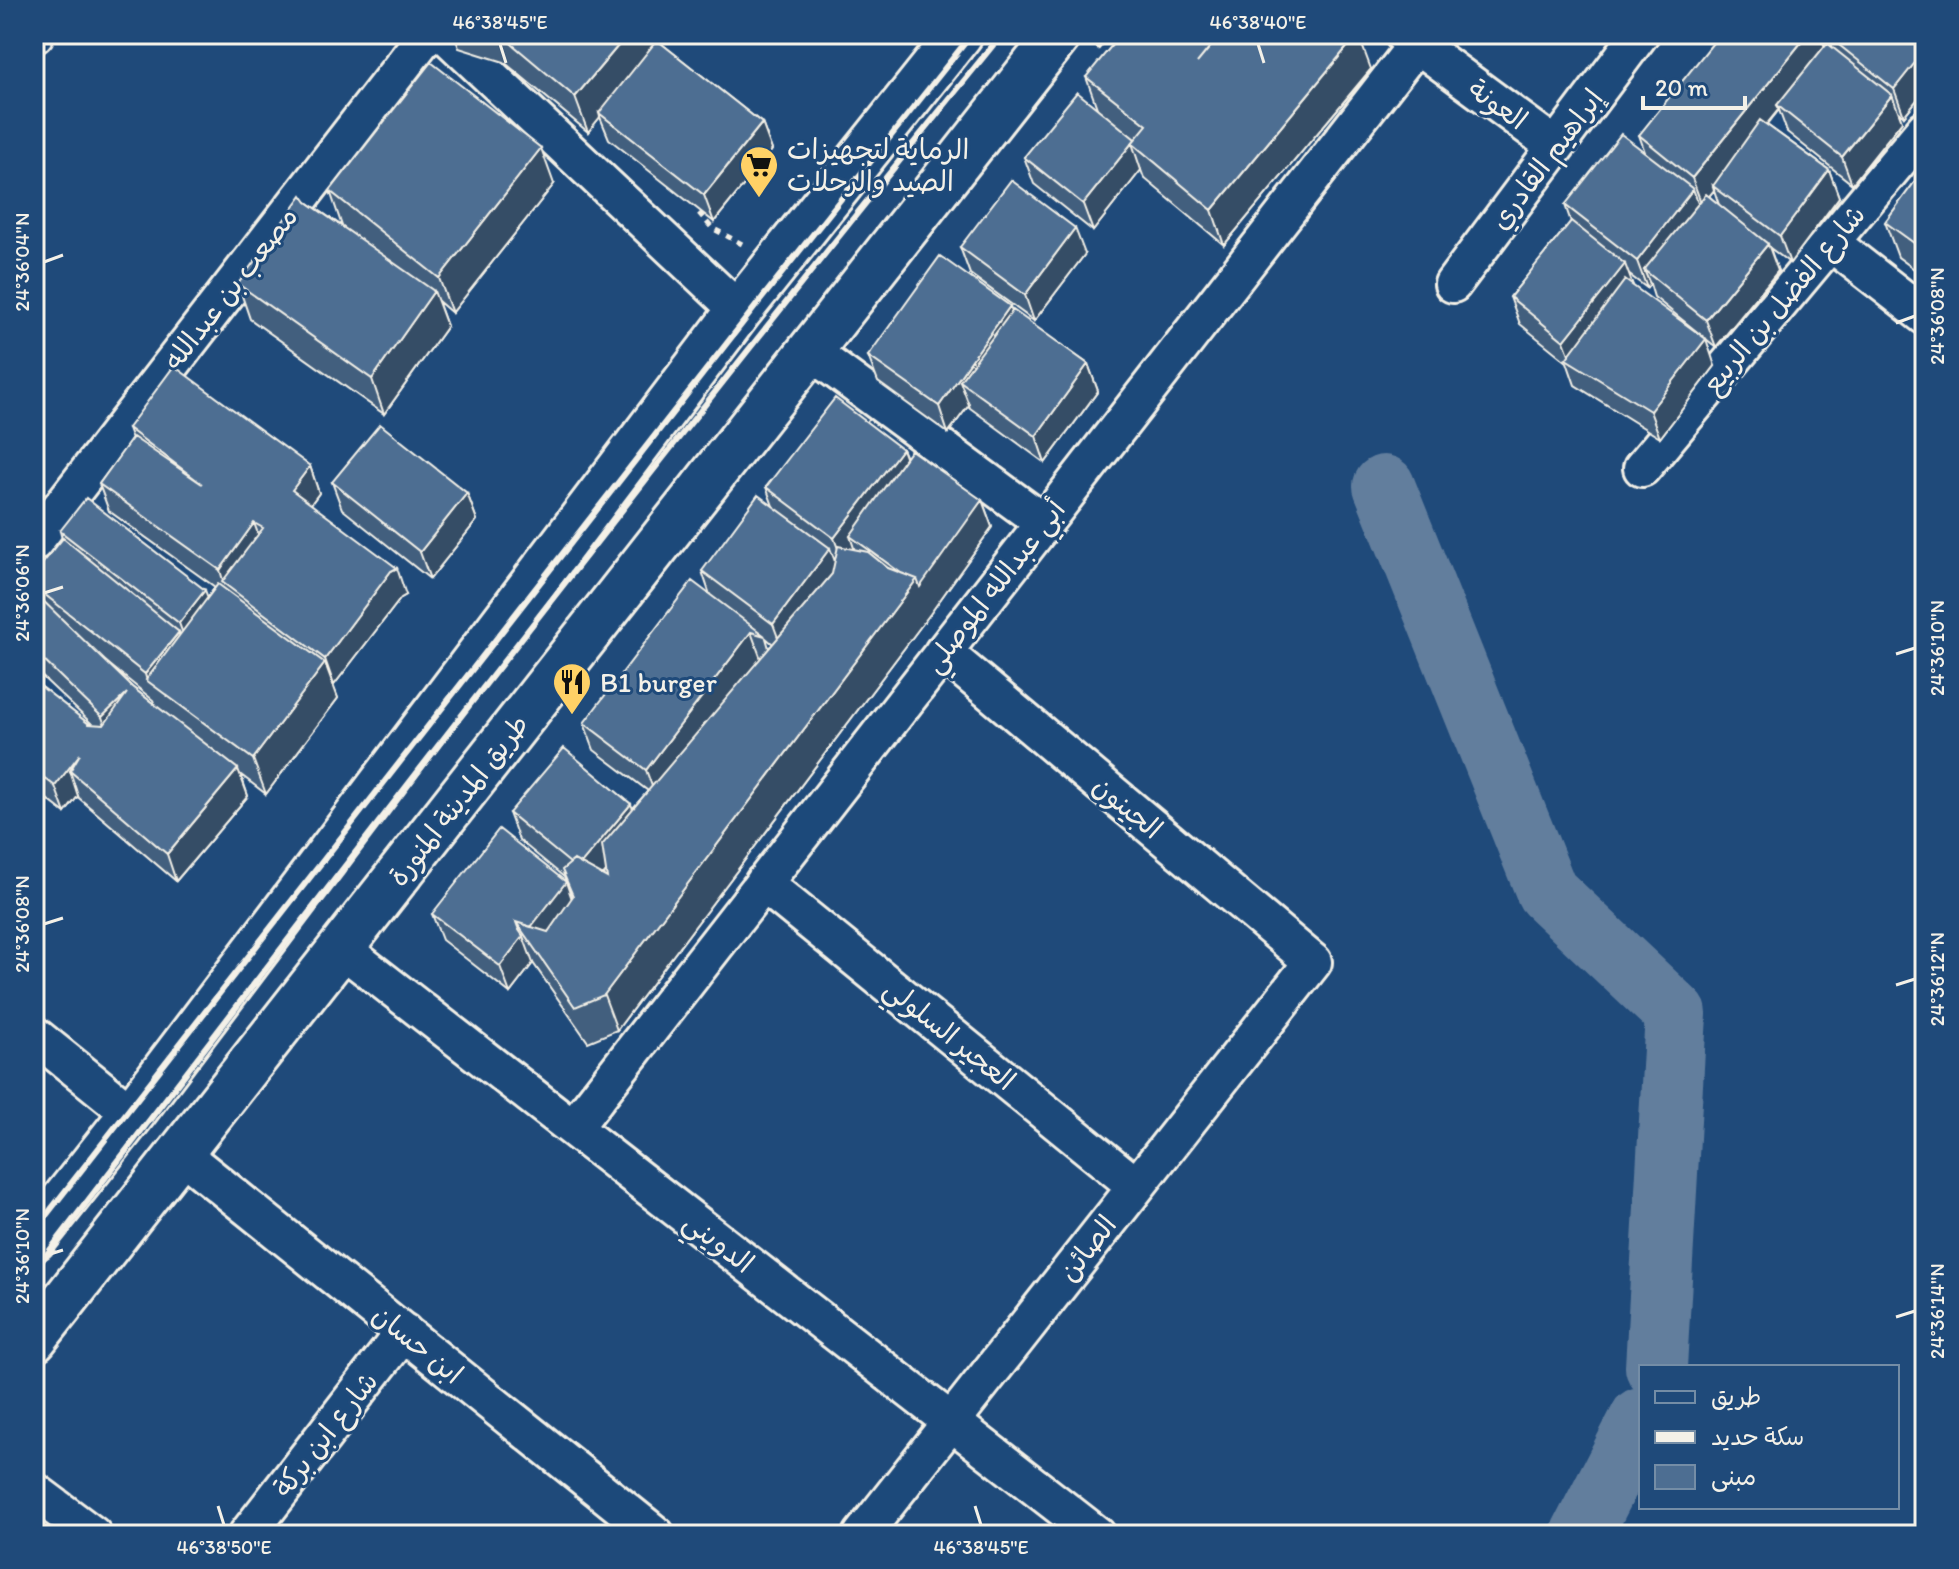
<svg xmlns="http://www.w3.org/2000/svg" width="1959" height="1569" viewBox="0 0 1959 1569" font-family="Itim,'Playpen Sans Arabic',sans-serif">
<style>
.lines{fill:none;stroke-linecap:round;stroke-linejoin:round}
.river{stroke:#627e9d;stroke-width:62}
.minor-casing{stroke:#f4f1e8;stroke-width:42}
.major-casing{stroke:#f4f1e8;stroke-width:50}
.path{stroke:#f4f1e8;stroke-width:5;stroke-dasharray:6 6;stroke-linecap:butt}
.minor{stroke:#1f4a7a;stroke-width:36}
.major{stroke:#1f4a7a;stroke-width:44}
.rail{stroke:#f4f1e8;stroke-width:6}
.wall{fill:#425f7e;stroke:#f4f1e8;stroke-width:2;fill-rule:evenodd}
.shaded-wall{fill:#364d66;stroke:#f4f1e8;stroke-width:2}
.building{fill:#4d6e92;stroke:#f4f1e8;stroke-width:2}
.ticks{fill:none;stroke:#f4f1e8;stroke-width:3}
.labels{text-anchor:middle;stroke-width:6;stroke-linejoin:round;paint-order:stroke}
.street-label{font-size:28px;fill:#f4f1e8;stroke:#1f4a7a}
.poi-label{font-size:28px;fill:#f4f1e8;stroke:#1f4a7a;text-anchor:start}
.neatline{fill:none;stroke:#f4f1e8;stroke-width:3}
.ticks-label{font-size:20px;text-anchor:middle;fill:#f4f1e8}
</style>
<rect width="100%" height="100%" fill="#1f4a7a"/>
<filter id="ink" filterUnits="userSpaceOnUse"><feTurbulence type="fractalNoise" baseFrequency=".0125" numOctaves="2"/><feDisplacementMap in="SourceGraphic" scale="16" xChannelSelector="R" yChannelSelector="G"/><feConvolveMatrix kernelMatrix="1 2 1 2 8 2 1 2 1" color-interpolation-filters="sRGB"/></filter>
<g filter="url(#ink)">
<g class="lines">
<path class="river" d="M1384 486 1547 892 1676 1014 1656 1367
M1581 1535 1641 1418"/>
<defs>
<path id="minor" d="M445 34 739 311
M1403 34 1555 146
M34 35 35 34
M1830 242 1925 316
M1453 284 1640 34
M810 351 1044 523
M1642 468 1925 129
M34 542 427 34
M763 883 1136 1186
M341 948 1097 1535
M34 1035 132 1114
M573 1128 1417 44
M180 1153 656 1535
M34 1491 93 1535
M247 1535 404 1332
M862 1535 1313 962 943 652"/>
<path id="major" d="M34 1238 132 1114 739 311 960 34
M34 1339 1059 34"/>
</defs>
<use href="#minor" class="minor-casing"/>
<use href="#major" class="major-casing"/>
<path class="path" d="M1097 49 1109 34
M699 213 712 228 742 244"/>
<use href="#minor" class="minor"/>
<use href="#major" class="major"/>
<path class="rail" d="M34 1231 759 302 972 34
M34 1271C352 855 672 440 1002 34"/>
</g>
<path class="wall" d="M454 34H671L662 44 762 123 772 150 714 222 609 139 600 117 588 132 504 62 459 48Z
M1925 34V90L1904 116 1898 111 1902 121 1852 184 1787 132 1779 110 1767 125 1829 170 1839 197 1790 263 1770 248 1778 271 1716 347 1654 297 1650 284 1647 288 1628 274 1633 286 1715 366 1660 438 1575 385 1567 362 1520 324 1510 297 1571 222 1565 205 1645 152 1639 135 1821 35 1825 46 1833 48 1829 37ZM1714 190 1719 205 1709 196Z
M1371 69 1224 245 1144 178 1141 170 1093 231 1034 184 1024 157 1097 108 1086 77Z
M1925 168V277L1898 257 1885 222Z
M554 184 452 313 438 301 447 326 384 414 250 319 238 284 307 202 342 226 330 191Z
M960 247 1085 254 1034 321 970 274Z
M1012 311 1088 364 1098 391 1045 463 970 408 969 405 948 433 878 382 868 356Z
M128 428 310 466 319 493 311 504 406 595 401 598 334 685 332 684 338 698 266 794 241 775 248 796 176 881 79 798 78 796 65 813 34 789V681L89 724H92L34 669V574L62 539 60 531 208 597 215 587 109 511 99 484 132 439ZM105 661 153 700 155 705 132 687Z
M902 449 906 458 982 500 992 527 930 614 617 1030 588 1042 533 963 510 993 442 940 432 914 566 882 572 898 564 877 519 840 509 813 633 808 648 791 594 750 584 723 710 595 702 571 773 506 766 487ZM766 638 773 644 769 648Z
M332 482 467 493 477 520 430 579 342 509Z"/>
<path class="shaded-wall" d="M628 34H671L602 115 599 113 600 117 588 132 575 97Z
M1358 34 1371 69 1224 245 1212 210Z
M1808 34H1822L1821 35 1826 51 1777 105 1779 109 1715 188 1713 186 1714 190 1702 205 1692 178Z
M1925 50V90L1904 116 1894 89Z
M1892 95 1902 121 1852 184 1842 157Z
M762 123 772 150 714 222 704 195Z
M1132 143 1141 170 1093 231 1083 204Z
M541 148 554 184 452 313 439 278Z
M1829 170 1839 197 1790 263 1780 236Z
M1693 189 1703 216 1644 270 1650 284 1647 288 1637 261Z
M1075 228 1085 254 1034 321 1025 295Z
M1768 244 1778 271 1716 347 1706 320Z
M1625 264 1635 291 1572 362 1564 341Z
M434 291 447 326 384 414 372 379Z
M1010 306 1020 333 960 381 969 405 948 433 939 406Z
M1706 339 1715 366 1660 438 1650 411Z
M1088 364 1098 391 1045 463 1036 436Z
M902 449 912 476 850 536 855 551 844 565 834 538Z
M310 466 319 493 302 516 292 490Z
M467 493 477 520 430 579 420 552Z
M982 500 992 527 930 614 617 1030 604 995 917 579Z
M254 523 264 550 224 584 220 570Z
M830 548 840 575 783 651 773 624Z
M397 568 406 595 401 598 334 685 325 659 391 571Z
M205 590 215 617 189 650 179 623Z
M179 632 189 659 147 681 145 674Z
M751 632 761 659 656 797 646 770Z
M325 663 338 698 266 794 253 759Z
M127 693 112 744 102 717Z
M80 754 70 771 78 796 65 813 55 786Z
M238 769 248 796 176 881 167 854Z
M631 804 641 830 587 895 577 868Z
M566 882 575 908 539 955 526 932Z
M523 936 533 963 510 993 500 966Z
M34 1057 39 1070 34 1076Z"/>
<path class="building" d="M500 34H628L575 97Z
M1121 34H1220L1197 63 1221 34H1358L1212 210 1132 143 1147 125 1086 77Z
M1720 34H1808L1692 178 1639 135Z
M1832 34H1925V50L1894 89 1829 37Z
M657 40 762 123 704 195 599 113Z
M1827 43 1892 95 1842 157 1777 105Z
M431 62 541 148 439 278 330 191Z
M1077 92 1135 139 1083 204 1024 157Z
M1760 120 1829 170 1780 236 1713 186Z
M1621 134 1693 189 1637 261 1565 205Z
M1925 168V251L1885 222Z
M1011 180 1075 228 1025 295 960 247Z
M1706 194 1768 244 1706 320 1644 270Z
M302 195 307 202 434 291 372 379 238 284Z
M1571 221 1625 264 1564 341 1510 297Z
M940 256 1010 306 939 406 868 356Z
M1625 280 1706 339 1650 411 1566 359Z
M1013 310 1088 364 1036 436 960 381Z
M174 366 310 466 292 490 397 568 391 571 325 659 222 582 263 528 254 523 220 570 99 484 133 437 202 484 128 428Z
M835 398 902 449 834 538 766 487Z
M380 424 467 493 420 552 332 482Z
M911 450 982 500 920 587 917 579 901 573 850 536Z
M758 495 830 548 773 624 702 571Z
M86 498 205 590 179 623 60 531Z
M63 538 179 632 145 674 34 586V574Z
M838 546 868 552 888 568 917 579 604 995 575 1007 516 922 548 932 573 896 562 870 574 860 607 878 602 845 832 574Z
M692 581 765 636 751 632 646 770 584 723Z
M218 584 325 663 253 759 146 680Z
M34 592 132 687 238 769 167 854 70 771 80 754 55 786 34 770V681L89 724 104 725 127 693 102 717 34 651Z
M564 748 631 804 581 864 574 860 570 863 509 813Z
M499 829 566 882 531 927 516 922 519 930 523 936 500 966 432 914Z"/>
</g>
<path class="ticks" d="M500 44 506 63M1258 44 1264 63M44 262 63 255M1896 323 1915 316M44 593 63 587M1896 654 1915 648M44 924 63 918M1896 985 1915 979M44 1256 63 1250M1896 1317 1915 1311M218 1506 224 1525M975 1506 981 1525"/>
<defs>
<symbol id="supermarket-pin" viewBox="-11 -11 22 30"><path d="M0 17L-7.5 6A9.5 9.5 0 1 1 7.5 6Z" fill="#ffd166" stroke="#1f4a7a"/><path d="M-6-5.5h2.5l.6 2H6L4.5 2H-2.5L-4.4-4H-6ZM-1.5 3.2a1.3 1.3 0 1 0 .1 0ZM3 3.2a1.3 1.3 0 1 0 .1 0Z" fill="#111"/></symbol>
<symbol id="restaurant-pin" viewBox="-11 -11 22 30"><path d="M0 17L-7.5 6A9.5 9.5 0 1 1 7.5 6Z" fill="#ffd166" stroke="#1f4a7a"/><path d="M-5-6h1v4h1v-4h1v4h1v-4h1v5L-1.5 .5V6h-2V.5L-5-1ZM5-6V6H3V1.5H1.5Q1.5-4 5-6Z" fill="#111"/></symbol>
</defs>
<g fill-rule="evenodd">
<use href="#supermarket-pin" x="737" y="143" width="44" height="60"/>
<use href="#restaurant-pin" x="550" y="660" width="44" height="60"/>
</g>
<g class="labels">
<g class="street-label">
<text transform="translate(1498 104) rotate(36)" y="10">العونة</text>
<text transform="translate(1546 159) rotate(-53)" y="10">إبراهيم القادري</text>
<text transform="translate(230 288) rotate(-52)" y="10">مصعب بن عبدالله</text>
<text transform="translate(1783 299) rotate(-50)" y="10">شارع الفضل بن الربيع</text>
<text transform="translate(994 586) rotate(-52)" y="10">أبي عبدالله الموصلي</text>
<text transform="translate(458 800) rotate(-52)" y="10">طريق المدينة المنورة</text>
<text transform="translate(1128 807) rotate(40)" y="10">الجينون</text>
<text transform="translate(950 1034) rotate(39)" y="10">العجير السلولي</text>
<text transform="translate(719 1242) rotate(38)" y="10">الدويني</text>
<text transform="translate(1087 1248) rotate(-52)" y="10">الصائن</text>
<text transform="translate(418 1344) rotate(39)" y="10">ابن حسان</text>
<text transform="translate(325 1434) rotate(-52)" y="10">شارع ابن بركة</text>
</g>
<g class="poi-label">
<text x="787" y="159">الرماية لتجهيزات<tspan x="787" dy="32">الصيد والرحلات</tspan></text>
<text x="600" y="692">B1 burger</text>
</g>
</g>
<rect width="1959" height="1569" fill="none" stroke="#1f4a7a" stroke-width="88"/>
<rect x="1639" y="1365" width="260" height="144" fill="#1f4a7a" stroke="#748da6" stroke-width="2"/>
<rect x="1655" y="1391" width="40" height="12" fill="#1f4a7a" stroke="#748da6" stroke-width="2"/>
<text x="1711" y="1405" font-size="24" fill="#f4f1e8">طريق</text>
<rect x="1655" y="1431" width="40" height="12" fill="#f4f1e8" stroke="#748da6" stroke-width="2"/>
<text x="1711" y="1445" font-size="24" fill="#f4f1e8">سكة حديد</text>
<rect x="1655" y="1465" width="40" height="24" fill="#4d6e92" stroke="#748da6" stroke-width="2"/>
<text x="1711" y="1485" font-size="24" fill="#f4f1e8">مبنى</text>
<path d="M1643 96v12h102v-12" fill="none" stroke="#f4f1e8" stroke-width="4"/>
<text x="1655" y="96" font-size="24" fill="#f4f1e8" stroke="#1f4a7a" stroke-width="6" paint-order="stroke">20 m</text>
<rect x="44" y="44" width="1871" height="1481" class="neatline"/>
<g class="ticks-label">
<text x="500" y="29">46°38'45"E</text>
<text x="1258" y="29">46°38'40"E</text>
<text transform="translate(22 262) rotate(-90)" y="7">24°36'04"N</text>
<text transform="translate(1937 316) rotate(-90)" y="7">24°36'08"N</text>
<text transform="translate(22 593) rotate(-90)" y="7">24°36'06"N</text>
<text transform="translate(1937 648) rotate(-90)" y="7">24°36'10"N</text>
<text transform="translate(22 924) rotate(-90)" y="7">24°36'08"N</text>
<text transform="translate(1937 979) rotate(-90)" y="7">24°36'12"N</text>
<text transform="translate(22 1256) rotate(-90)" y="7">24°36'10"N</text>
<text transform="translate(1937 1311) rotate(-90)" y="7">24°36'14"N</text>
<text x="224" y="1554">46°38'50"E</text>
<text x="981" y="1554">46°38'45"E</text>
</g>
</svg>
